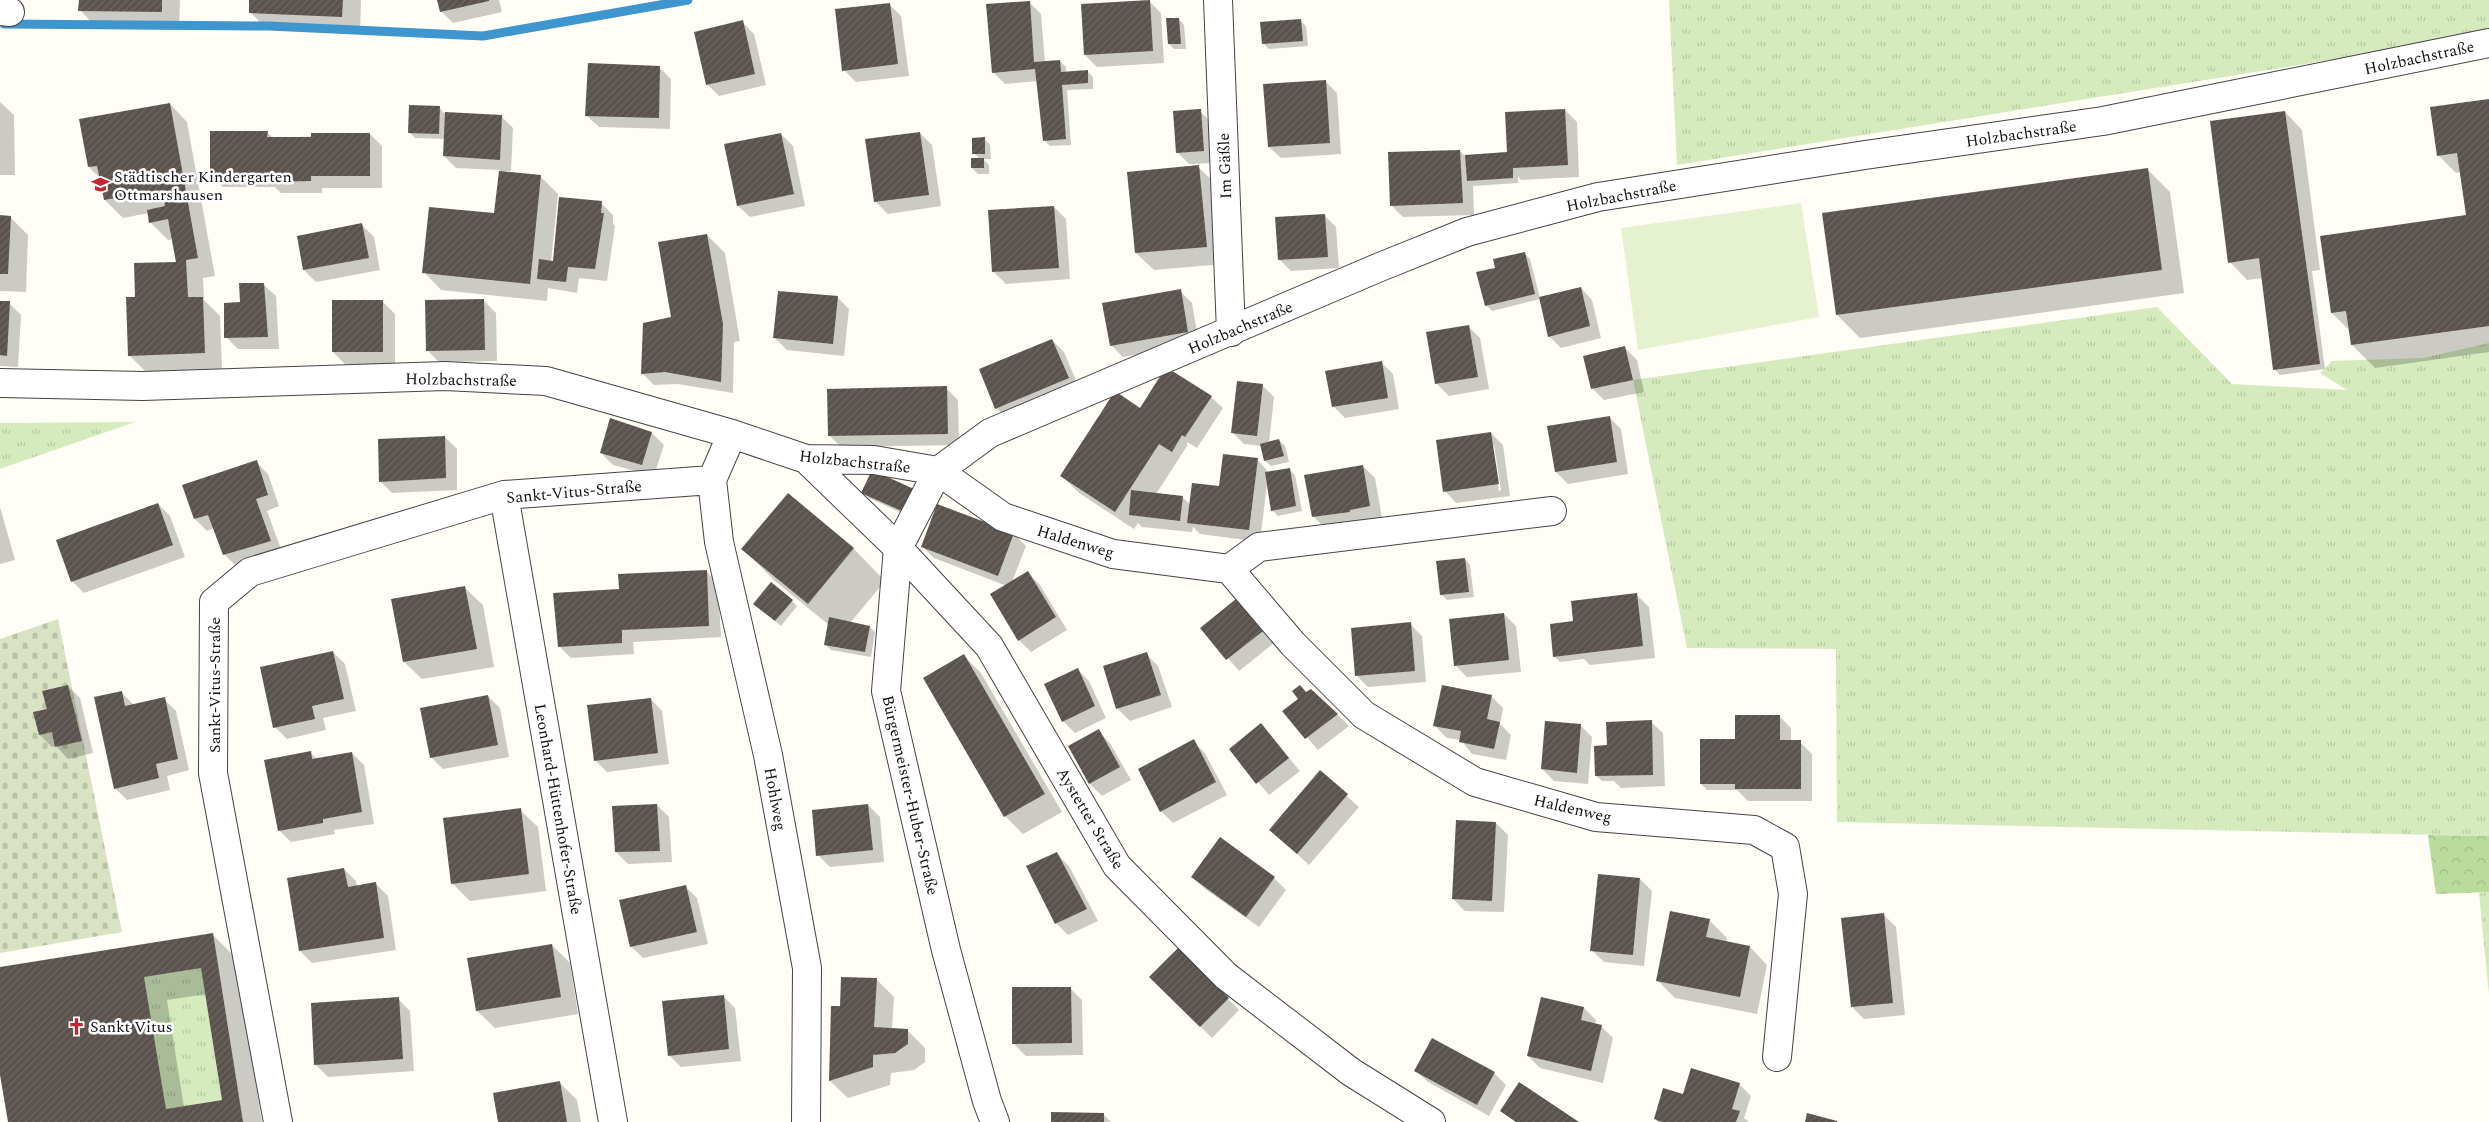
<svg xmlns="http://www.w3.org/2000/svg" width="2489" height="1122" viewBox="0 0 2489 1122" font-family="Spectral,serif">
<style>
.grass{fill:url(#grass-tufts)}
.forest{fill:url(#forest-crowns)}
.cemetery{fill:url(#cemetery-stones)}
.pitch{fill:#e6f2cf}
.shadow{fill:#0003;fill-rule:evenodd}
.lines{fill:none;stroke-linecap:round;stroke-linejoin:round}
.stream{stroke:#3f96cf;stroke-width:9}
.building{fill:url(#building-hatch);fill-rule:evenodd}
.minor-casing{stroke:#444;stroke-width:30}
.minor{stroke:#fff;stroke-width:28}
.labels{text-anchor:middle;stroke-width:5;stroke-linejoin:round;paint-order:stroke}
.street-label{font-size:16px;fill:#111;stroke:#fff}
.poi-label{font-size:16px;fill:#111;stroke:#fff;text-anchor:start}
</style>
<defs>
<pattern id="grass-tufts" width="24" height="20" patternUnits="userSpaceOnUse" patternTransform="scale(1.25)"><rect width="24" height="20" fill="#d5ebbd"/><path d="M3 7l-1-3M5 7V3M7 7l1-3M15 17l-1-3M17 17v-4M19 17l1-3" fill="none" stroke="#b6c8a1"/></pattern>
<pattern id="forest-crowns" width="20" height="18" patternUnits="userSpaceOnUse" patternTransform="scale(1.25)"><rect width="20" height="18" fill="#b9dc9c"/><path d="M2 6a3 3 0 1 1 6 0M12 15a3 3 0 1 1 6 0" fill="none" stroke="#9ebc85"/></pattern>
<pattern id="cemetery-stones" width="16" height="16" patternUnits="userSpaceOnUse" patternTransform="scale(1.25)"><rect width="16" height="16" fill="#d9e3c4"/><path d="M2 7V4a2 2 0 0 1 4 0v3zM10 15v-3a2 2 0 0 1 4 0v3z" fill="#b9c2a7"/></pattern>
<pattern id="building-hatch" width="6" height="6" patternUnits="userSpaceOnUse" patternTransform="scale(1.25)"><rect width="6" height="6" fill="#5a524d"/><path d="M-1 1l2-2M0 6l6-6M5 7l2-2" fill="none" stroke="#6d6662"/></pattern>
</defs>
<rect width="100%" height="100%" fill="#fffdf5"/>
<path class="grass" d="M1669 0H2489V31L2404 48 1677 165Z
M2157 307 2232 384 2347 390 2320 373 2332 361 2423 358 2489 343V836L1837 822 1836 649 1687 648 1633 380Z
M135 422 0 469V423Z
M2489 892V995L2479 893Z
M201 968 222 1100 166 1109 144 977Z"/>
<path class="forest" d="M2428 835 2489 836V892L2436 894Z"/>
<path class="cemetery" d="M58 619 122 932 0 953V639Z"/>
<path class="pitch" d="M1801 203 1819 317 1638 350 1621 228Z"/>
<path class="shadow" d="M80 0H180L179 30 97 28 80 10Z
M251 0H361L360 34 268 30 250 12Z
M438 0H499L502 12 453 23 441 11Z
M1149 1 1161 13 1164 63 1097 67 1085 55Z
M1029 2 1041 14 1045 63 1060 61 1066 67V72L1087 71 1093 77V89L1067 90 1071 145 1050 146 1044 140 1038 81 1005 84 993 72Z
M889 4 901 16 909 76 856 82 844 70Z
M1179 19 1184 25 1186 49H1174L1169 44Z
M1300 20 1306 26 1308 46 1269 49 1263 43Z
M742 22 754 34 766 85 719 96 707 84Z
M659 67 671 79 670 129 599 127 587 116Z
M1325 81 1337 93 1341 154 1281 158 1269 147Z
M2489 100V352L2375 368 2352 345 2350 331 2332 313 2468 216 2461 172 2456 173 2438 155Z
M0 102 14 115 15 175H0Z
M170 104 187 122 215 276 203 278 204 300 220 316 222 370 147 373 129 355 136 298 177 263 173 239 168 240 150 222 149 213 123 218 105 200 101 179 89 167Z
M439 107 446 115 501 116 513 128 511 171H505V173L540 176 558 194 551 262H554L601 203 613 215V224L615 226 607 281 579 278 577 293 548 288 547 301 441 290 424 272 495 215 500 170 456 168 444 156 445 139 415 138 409 132Z
M1565 110 1577 122 1579 177 1521 180 1518 176V183L1473 186 1474 215 1403 217 1391 205 1460 151 1465 156 1509 153Z
M1200 111 1212 123 1215 163 1189 164 1177 152Z
M2285 112 2302 130 2320 270 2312 271 2325 369 2280 375 2274 369 2263 278 2247 280 2230 262Z
M267 132 273 138 370 134 382 146V188H322V193H281L275 187H223L211 175Z
M920 133 932 145 941 206 888 214 876 202 867 140Z
M781 134 793 146 805 206 750 217 738 206Z
M984 139 990 144 991 159H983L989 165V174H978L972 168 980 159 974 153Z
M1198 167 1216 184 1224 264 1154 270 1136 253Z
M2147 169 2170 192 2184 293 1860 338 1837 315Z
M1054 207 1066 219 1070 279 1006 284 994 272Z
M1324 215 1336 227 1339 268 1291 271 1279 259Z
M0 217H10L28 235 26 292 0 291Z
M362 225 374 237 380 270 316 282 304 270Z
M707 235 725 253 740 341 734 342 733 393 678 384 654 385 642 373 671 318Z
M1524 253 1530 259 1540 298 1581 288 1592 300 1601 338 1561 348 1549 336 1540 299 1492 311 1486 305 1497 269Z
M264 285 276 296 279 349H238L226 337Z
M1180 291 1192 303 1199 344 1123 357 1111 345Z
M837 297 849 309 844 356 787 350 775 338Z
M484 301 496 313 497 361 439 362 427 350Z
M0 302 9 303 21 315 18 367 0 366Z
M383 302 395 314V364H345L333 352Z
M1468 326 1480 338 1489 389 1449 396 1437 384Z
M1052 340 1064 352 1080 390 1008 420 996 408Z
M1625 348 1637 360 1644 392 1604 400 1592 388Z
M1381 362 1393 374 1399 409 1345 418 1333 406Z
M1262 385 1274 397 1269 443 1279 440 1285 446 1289 462 1271 466 1265 461 1262 446 1244 444 1232 432Z
M946 388 958 400 959 445 841 447 829 435Z
M1211 397 1223 408 1197 448 1187 442V446L1156 494 1182 497 1191 505 1220 488 1257 459 1269 473 1289 469 1295 475 1302 511 1278 516 1272 510 1267 484 1260 542 1200 534 1193 527 1192 532 1142 527 1138 523 1134 529 1079 493 1062 476 1140 410Z
M1609 417 1621 429 1628 474 1568 484 1556 472Z
M652 433 664 445 654 476 613 465 601 453Z
M1491 433 1503 445 1510 496 1456 503 1445 491ZM1492 445H1494L1501 490 1499 491Z
M445 437 457 449V490L392 493 380 481Z
M256 462 268 474 279 506 267 511 282 552 236 566 224 554 214 528 207 531 195 519Z
M1363 466 1375 478 1382 518 1325 528 1313 516Z
M872 471 910 517 869 498 863 493Z
M788 495 854 549 885 581 850 623 870 627 875 632 871 657 831 650 825 644 829 625 775 581 743 549Z
M158 504 170 516 185 557 84 593 72 581Z
M0 507 15 560 0 564Z
M1014 534 1026 546 1012 582 1028 573 1040 585 1067 630 1031 652 1019 640 1007 586 934 558 922 546Z
M1465 559 1470 565 1474 597 1447 600 1441 594Z
M706 571 718 583 721 637 633 642 634 654 571 658 559 646 620 590Z
M465 588 483 605 494 667 422 679 404 662Z
M1637 595 1649 607 1655 658 1590 665 1584 659 1560 662 1554 656 1575 622Z
M1241 597 1278 640 1239 671 1202 628Z
M792 601 797 606 781 626 761 609Z
M1504 614 1516 626 1521 672 1467 677 1455 665Z
M1410 624 1422 636 1426 682 1368 687 1356 675Z
M333 652 345 664 356 711 323 718 326 730 287 739 275 727Z
M1146 654 1158 666 1172 707 1130 721 1118 709 1104 667Z
M964 656 981 673 1062 812 1023 834 1005 816 925 678Z
M1077 669 1089 681 1106 718 1075 733 1063 721Z
M68 686 80 698 93 753 68 759 56 746 52 747 40 735 48 710Z
M122 693 134 705 164 699 176 711 189 770 167 776 170 790 127 800 115 788Z
M1307 693 1337 714 1349 726 1318 750 1284 711Z
M488 696 500 708 509 757 443 769 431 757Z
M1491 696 1503 708 1500 724 1511 735 1506 760 1472 754 1461 740 1447 738 1435 726Z
M651 699 662 711 669 764 607 772 595 760Z
M1779 716 1791 728V742H1800L1812 754V801H1748L1737 790H1707L1701 784Z
M1651 722 1663 733 1665 786 1621 788 1614 781H1602L1596 776 1608 746Z
M1261 725 1300 771 1269 795 1230 749Z
M1580 725 1592 737 1588 784 1554 781 1542 769Z
M1098 731 1110 743 1131 780 1102 796 1090 784 1070 747Z
M1193 741 1205 753 1227 795 1173 823 1161 811Z
M311 753 317 759 352 753 364 765 374 824 334 830 335 834 291 842 279 830Z
M1320 772 1359 807 1309 865 1271 830Z
M657 805 669 817 672 862 628 864 616 852Z
M868 805 880 817 884 862 830 867 818 855Z
M520 810 538 827 546 891 470 901 452 883Z
M1496 823 1508 835 1504 912 1465 911 1453 899Z
M1220 839 1274 878 1286 890 1259 927 1205 889 1193 877Z
M1057 854 1069 866 1098 921 1068 935 1056 923Z
M344 869 356 881 357 887 376 884 388 896 396 950 312 963 300 951Z
M1640 879 1652 891 1644 966 1604 962 1592 950Z
M685 886 697 898 708 944 643 958 631 946Z
M1884 915 1896 927 1905 1015 1864 1019 1852 1007Z
M1709 920 1727 938 1726 942 1750 947 1767 965 1757 1014 1675 998 1657 980Z
M212 934 235 957 262 1122H9L0 1068V968ZM206 994 224 1101 184 1107 167 1000Z
M552 945 570 963 578 1014 495 1028 477 1011Z
M1178 949 1239 1010 1212 1038 1151 977Z
M876 979 894 997 892 1029 907 1030 925 1048V1062L914 1070 891 1073 890 1085 848 1098 830 1081 832 1007H841Z
M1070 988 1082 1000 1083 1055 1026 1056 1014 1044Z
M723 996 735 1008 741 1061 681 1067 669 1055Z
M1542 998 1584 1008 1596 1020 1595 1024 1601 1026 1613 1038 1603 1083 1540 1068 1528 1056Z
M398 999 410 1011 414 1071 328 1077 316 1065Z
M1416 1071 1494 1073 1506 1085 1489 1116 1428 1082Z
M559 1082 577 1100 581 1122H500Z
M1739 1084 1751 1096 1744 1118 1749 1122H1658L1655 1119Z
M1103 1114 1111 1122H1052Z"/>
<g class="lines">
<path class="stream" d="M4 24 269 26 483 36 688 0"/>
</g>
<path class="building" d="M79 0H162V12L78 11Z
M249 0H343L342 17 249 13Z
M437 0H489V1L440 12Z
M1150 0 1153 51 1084 55 1081 4Z
M1030 1 1034 62 1060 60 1061 72 1088 70V83L1062 85 1066 139 1043 141 1035 69 992 73 986 4Z
M890 3 898 64 842 71 835 9Z
M1166 18H1179L1181 44H1168Z
M1301 19 1303 41 1262 44 1260 22Z
M743 20 755 74 706 85 694 32Z
M588 63 660 66 659 118 585 116Z
M1326 80 1330 143 1268 147 1263 84Z
M2489 99V326L2351 345 2346 311 2331 313 2320 236 2466 215 2457 153 2437 156 2430 107Z
M170 103 198 258 186 260 188 297H203L205 353 128 356 126 297H135L134 263 176 262 168 219 149 223 147 210 165 206 162 190 104 200 97 166 88 167 79 119Z
M409 105 440 106 439 134 408 133Z
M1199 109H1201L1204 151 1176 153 1173 111Z
M1565 109 1568 165 1513 168V178L1467 181 1465 155 1507 152 1505 112Z
M2285 111 2320 364 2273 370 2259 258 2228 263 2210 121Z
M445 112 502 115 500 160 443 156Z
M210 131H268L267 137H311V133H370V176H311V181L268 182V176H210Z
M920 132 929 195 874 202 865 139Z
M781 133 794 194 737 206 724 144Z
M985 137V154H972V138Z
M1460 150 1463 203 1390 206 1388 152Z
M971 158H984V168H971Z
M1199 165 1207 247 1135 253 1127 172Z
M2148 168 2162 270 1836 315 1822 213Z
M499 171 541 175 530 284 422 273 429 207 494 213Z
M559 197 602 201 601 213H604L595 269 568 267 566 282 537 279 539 259 553 261Z
M1054 206 1059 268 992 272 988 210Z
M1325 214 1328 257 1278 260 1275 217Z
M0 215 11 216 8 274H0Z
M362 223 369 258 303 270 297 236Z
M707 234 723 324 721 382 665 372 641 374 643 323 671 317 658 242Z
M1525 252 1535 294 1485 306 1476 272 1495 268 1493 259Z
M239 283H264L268 337 224 338V303L240 302Z
M1581 287 1590 326 1548 337 1539 297Z
M1181 289 1188 332 1110 346 1102 303Z
M778 291 838 296 833 344 773 338Z
M484 299 485 350 426 351 425 300Z
M332 300H383V352H332Z
M0 301H10L7 356 0 355Z
M1469 325 1478 377 1435 384 1426 332Z
M1052 339 1069 378 995 409 979 369Z
M1625 346 1633 380 1591 389 1583 356Z
M1382 361 1388 398 1332 407 1325 371Z
M1166 367 1212 396 1185 437 1182 435 1172 452 1159 444 1115 512 1060 476 1115 391 1140 408Z
M1237 381 1263 384 1257 436 1231 433Z
M947 386 948 434 828 436 827 389Z
M1610 416 1617 462 1555 472 1547 426Z
M610 418 652 432 642 465 600 453Z
M1491 432 1499 484 1443 492 1436 440Z
M445 436 446 478 379 482 378 439Z
M1279 439 1284 456 1264 461 1260 444Z
M1223 454 1258 458 1249 530 1187 523 1192 483 1219 486Z
M257 460 268 495 256 499 271 541 223 555 208 515 194 519 182 485Z
M1363 465 1370 506 1350 510V512L1312 517 1304 475Z
M1290 468 1296 506 1271 511 1265 472Z
M872 470 914 489 904 512 861 493Z
M1131 490 1183 496 1180 521 1129 515Z
M788 493 854 548 808 604 741 549Z
M158 503 173 545 71 582 56 540Z
M937 504 1014 533 998 576 921 547Z
M1465 558 1469 592 1440 595 1436 561Z
M707 570 709 626 622 630V643L558 647 553 593 619 589 618 574Z
M1028 571 1056 617 1018 641 990 594Z
M771 582 793 600 775 621 753 604Z
M465 586 477 649 403 662 391 599Z
M1637 593 1643 646 1553 657 1550 624 1573 621 1571 601Z
M1241 595 1267 628 1226 660 1200 628Z
M1504 613 1509 660 1454 666 1449 619Z
M829 617 870 626 865 652 824 645Z
M1411 622 1415 671 1355 676 1351 628Z
M333 651 344 699 312 706 315 719 273 728 260 667Z
M1147 652 1161 695 1116 709 1103 666Z
M964 654 1045 794 1004 817 923 678Z
M1078 668 1095 706 1062 722 1044 684Z
M68 685 82 741 55 747 52 732 39 735 33 712 47 709 42 691Z
M1300 685 1306 692 1311 689 1338 714 1305 739 1282 711 1298 699 1292 691Z
M1442 685 1492 695 1487 719 1500 722 1494 749 1459 742 1461 731 1433 726Z
M122 691 125 706 165 697 178 759 156 764 159 778 114 789 94 697Z
M488 695 498 745 430 758 420 708Z
M651 698 658 753 594 761 587 705Z
M1735 715H1780V740H1801V789H1735V784H1700V739H1735Z
M1652 720 1653 775 1595 776 1594 746 1607 745 1606 722Z
M1545 721 1581 724 1577 773 1541 769Z
M1261 723 1289 758 1256 784 1229 749Z
M1099 729 1120 767 1089 784 1068 746Z
M1194 739 1216 782 1160 812 1138 769Z
M311 751 312 759 352 752 362 812 323 819V823L278 831 264 760Z
M1320 770 1348 794 1297 854 1269 830Z
M657 804 660 851 615 852 612 806Z
M868 804 873 850 816 856 812 810Z
M521 808 529 874 451 884 443 818Z
M1456 820 1496 822 1492 901 1452 899Z
M1220 837 1275 877 1246 917 1191 877Z
M1057 852 1087 909 1055 924 1026 866Z
M344 868 348 887 376 882 384 938 299 951 287 878Z
M1598 874 1640 878 1633 955 1590 951Z
M686 885 697 932 630 947 619 900Z
M1670 911 1710 919 1706 937 1750 946 1740 997 1656 981Z
M1884 913 1893 1003 1851 1007 1841 918Z
M213 933 243 1122H8L0 1075V967ZM201 968 222 1100 166 1109 144 977Z
M552 944 561 997 476 1011 467 958Z
M1178 948 1229 998 1200 1027 1149 977Z
M841 977 877 978 874 1027 908 1029V1044L895 1053 873 1055V1067L829 1081 831 1006H840Z
M1012 987H1071L1072 1043 1012 1044Z
M724 995 729 1049 668 1056 662 1001Z
M399 997 403 1059 314 1065 311 1003Z
M1541 997 1584 1007 1581 1020 1602 1025 1591 1071 1527 1056Z
M1432 1038 1495 1072 1477 1105 1414 1071Z
M1691 1068 1740 1083 1732 1109 1740 1111 1736 1122H1662L1654 1119 1663 1088 1683 1094Z
M560 1081 567 1122H498L493 1093Z
M1519 1082 1579 1122H1516L1500 1111Z
M1051 1112 1104 1113V1122H1051Z
M1807 1113 1837 1121V1122H1805Z"/>
<g class="lines">
<defs>
<path id="minor" d="M1218 0 1231 332
M0 11 10 12
M0 383 143 386 445 376 546 381 732 434 806 459 874 460 938 471 990 433 1380 267 1467 232 1598 197 1865 155 2103 121 2489 43
M806 459 898 548 989 646 1117 866 1226 976 1351 1072 1431 1122
M938 471 1003 517 1113 554 1229 569 1293 644 1364 715 1475 782 1596 817 1754 830 1785 847 1793 894 1777 1057
M938 471 898 548 886 691 946 950 987 1101 995 1122
M712 480 719 542 768 755 807 968 806 1122
M504 495 613 1122
M1229 569 1259 547 1552 511
M278 1122 213 773 214 602 250 572 504 495 712 480 732 434"/>
</defs>
<use href="#minor" class="minor-casing"/>
<use href="#minor" class="minor"/>
</g>
<defs>
<symbol id="school-bare" viewBox="-9 -9 18 18"><path d="M0-5L7-2L0 1L-7-2ZM-4 1L0 2.5L4 1V4Q0 6-4 4Z" fill="#c4262e" stroke="#fff" stroke-width="2.5" paint-order="stroke"/></symbol>
<symbol id="church-bare" viewBox="-9 -9 18 18"><path d="M-1.2-6h2.4v3.5h3.3v2.4h-3.3V6h-2.4V-.1h-3.3v-2.4h3.3Z" fill="#c4262e" stroke="#fff" stroke-width="2.5" paint-order="stroke"/></symbol>
</defs>
<g fill-rule="evenodd">
<use href="#school-bare" x="88" y="172" width="25" height="25"/>
<use href="#church-bare" x="64" y="1014" width="25" height="25"/>
</g>
<g class="labels">
<g class="street-label">
<text transform="translate(2419 57) rotate(-12)" y="6">Holzbachstraße</text>
<text transform="translate(2021 133) rotate(-8)" y="6">Holzbachstraße</text>
<text transform="translate(1224 166) rotate(-92)" y="6">Im Gäßle</text>
<text transform="translate(1621 195) rotate(-11)" y="6">Holzbachstraße</text>
<text transform="translate(1240 327) rotate(-23)" y="6">Holzbachstraße</text>
<text transform="translate(461 379) rotate(1)" y="6">Holzbachstraße</text>
<text transform="translate(855 461) rotate(6)" y="6">Holzbachstraße</text>
<text transform="translate(574 491) rotate(-5)" y="6">Sankt-Vitus-Straße</text>
<text transform="translate(1076 541) rotate(17)" y="6">Haldenweg</text>
<text transform="translate(214 685) rotate(-90)" y="6">Sankt-Vitus-Straße</text>
<text transform="translate(911 795) rotate(77)" y="6">Bürgermeister-Huber-Straße</text>
<text transform="translate(776 799) rotate(80)" y="6">Hohlweg</text>
<text transform="translate(1573 808) rotate(13)" y="6">Haldenweg</text>
<text transform="translate(559 809) rotate(80)" y="6">Leonhard-Hüttenhofer-Straße</text>
<text transform="translate(1091 818) rotate(59)" y="6">Aystetter Straße</text>
</g>
<g class="poi-label">
<text x="114" y="182">Städtischer Kindergarten<tspan x="114" dy="18">Ottmarshausen</tspan></text>
<text x="90" y="1032">Sankt Vitus</text>
</g>
</g>
</svg>
